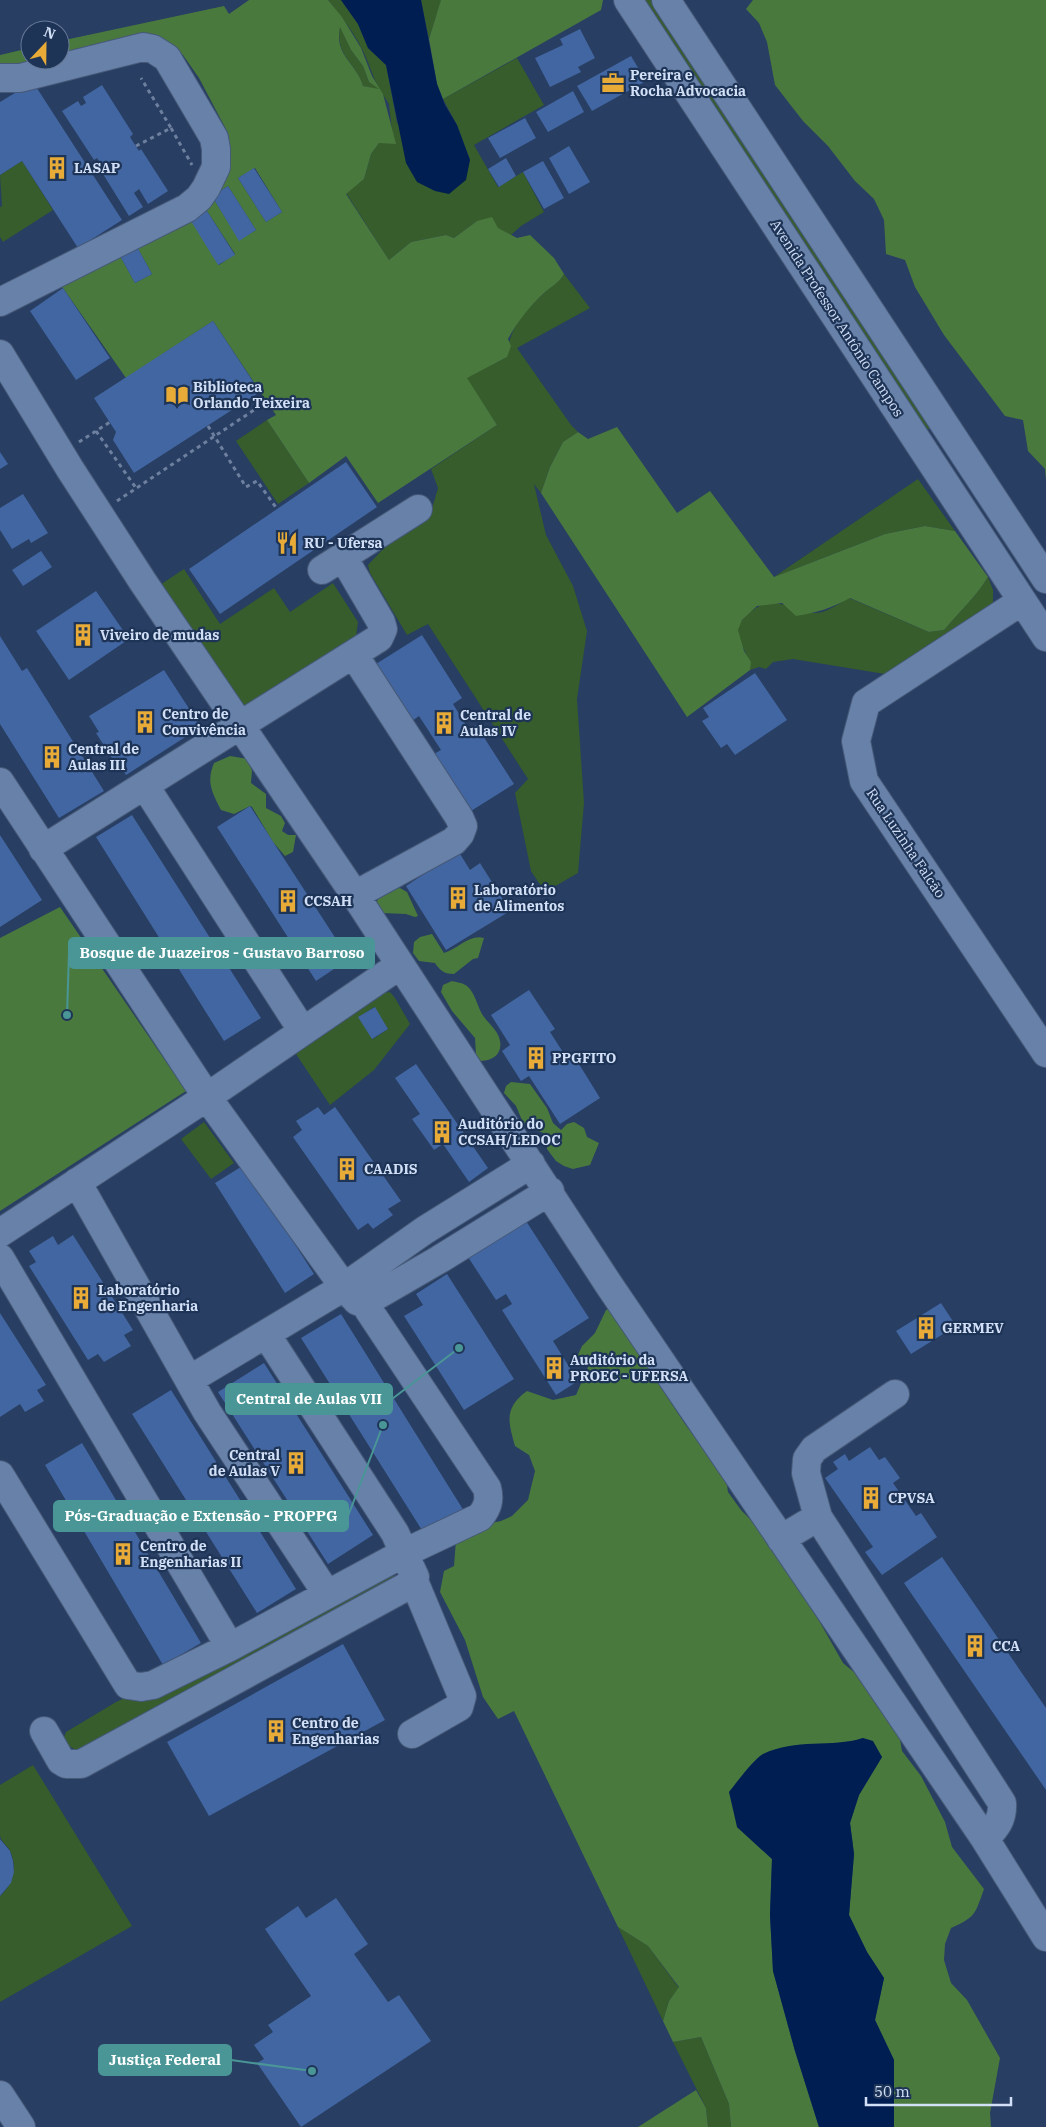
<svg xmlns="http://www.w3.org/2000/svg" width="1046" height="2127" viewBox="0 0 1046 2127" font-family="'IBM Plex Serif',serif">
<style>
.green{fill:#365d2b;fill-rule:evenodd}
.forest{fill:#4a793e;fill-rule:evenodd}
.water{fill:#001e52}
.building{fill:#4266a1}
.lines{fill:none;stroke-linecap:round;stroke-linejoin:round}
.minor-casing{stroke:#465978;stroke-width:30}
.path{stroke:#6e809f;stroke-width:3;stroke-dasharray:4 4;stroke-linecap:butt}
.minor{stroke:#6781a9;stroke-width:28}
.labels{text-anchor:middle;stroke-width:4.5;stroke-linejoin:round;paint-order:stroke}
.poi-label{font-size:14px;font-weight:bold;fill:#d2e0f7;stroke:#1e3457;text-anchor:start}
.street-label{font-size:14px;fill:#d2e0f7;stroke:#1e3457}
.leader{fill:none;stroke:#4a9697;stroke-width:2}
.callout-dot{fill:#4a9697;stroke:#1e3457;stroke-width:2}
.callout{fill:#4a9697;stroke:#4a9697;stroke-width:2}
.callout-label{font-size:15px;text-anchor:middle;font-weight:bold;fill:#fff}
</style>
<rect width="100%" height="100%" fill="#283e62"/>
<path class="green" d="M328 0H341L358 24 368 48 386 65 397 123 470 160 457 125 443 99 517 58 544 105 474 145 498 187 523 172 544 212 521 226 511 235 497 228 477 221 454 238 446 235 411 242 389 260 346 193 364 179 371 154 379 143H395L392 131 389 104 380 90 363 86C355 60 335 57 340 26L351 50 363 66 369 82 379 88C372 76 369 62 362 49 353 31 340 15 328 0Z
M421 0H443L441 1 429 39Z
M639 0H652L792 209 932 429H926Z
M22 161 53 210 3 242 0 237V207L2 206 0 175Z
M564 274 590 308 517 348 571 425 578 432 563 442 550 467 541 493 534 484 546 535 573 586 587 631 577 699 584 803 578 873 545 892 531 871 515 793 528 779 428 624 407 635 370 573 368 565 383 549 414 528 431 512 438 488 431 469 497 425 466 378 507 357C509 328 523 313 544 293 551 286 559 283 564 274Z
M267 420 309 483 278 504 236 441Z
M918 479 955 531 925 526 885 534 774 577Z
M184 569 220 624 274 588 290 612 333 583 358 622 356 637 249 710 241 708 160 585Z
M988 577 993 590V605L891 675 793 659 773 662 766 669 759 667 750 670C751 656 738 645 738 630 738 623 744 618 748 614 773 591 789 611 814 613 825 614 840 603 849 598L929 632 944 630C959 612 976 597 988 577Z
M390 992 395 998 410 1024 374 1070 330 1105 294 1051 382 993ZM374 1007 388 1029 373 1039 359 1017Z
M204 1122 234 1163 211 1179 181 1139Z
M393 1573 394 1581 181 1693 86 1747 76 1750 69 1746 64 1737 66 1732 116 1702Z
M33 1765 132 1926 0 2002V1896C14 1884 18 1865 9 1849 6 1845 1 1841 0 1836 0 1822 0 1800 0 1785Z
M618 1927 648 1946 679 1988 669 2001 663 2021Z
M701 2037 729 2104 731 2127H708L706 2108 673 2042Z"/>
<path class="forest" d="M249 0H328L342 17 361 48 372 76 383 94 396 144 379 143 371 154 364 179 346 194 389 260 411 242 446 235 454 238 477 221 492 217 498 228 517 238 530 235 554 258 564 274C559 283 552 286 544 293 530 306 517 322 508 339L511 346 507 357 467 378 497 425 378 503 346 456 309 483 267 420 276 415 213 321 126 378 63 288 57 283 224 177 230 160 228 133 199 78 183 55 167 41 151 37 60 58V41L224 6 229 14ZM340 27 351 50 363 66 369 82 379 89 363 86C356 62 334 56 340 27ZM255 168 282 212 266 222 238 178ZM228 186 256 230 239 240 212 196ZM207 211 235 254 219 265 191 220ZM136 245 152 274 135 283 119 254Z
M441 0H603L601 10 443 99 437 84 429 39Z
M753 0H1046V480L1045 469 1028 451 1023 420 1005 416 944 335 915 287 905 260 886 254 884 220 874 199 855 181 828 146 803 121 775 85 767 42 759 23 746 9Z
M30 48V60H50L0 71V55Z
M617 427 677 513 710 491 774 577 885 534 925 526 955 531 988 577C976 597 959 612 944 630L929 632 850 598C832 608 816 613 796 616L782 603 757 606 742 620 738 630 744 651 751 662 750 670 687 717 541 493 550 467 563 442 578 432 588 439Z
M230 756 248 759 252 771 251 783 266 794V808L281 816 285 823 282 831 288 835H296L293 852 285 856 273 842 252 807 250 806 234 814 221 810C212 792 206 782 214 763Z
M400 888 407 892 418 916 415 917 406 914 382 913 375 906 378 899 386 890Z
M60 907 186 1091 0 1211V938Z
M432 934 444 953C458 949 469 934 484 938L478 958 473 959 454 974C445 974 440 971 435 963L419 961 413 953 414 942 420 937Z
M452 981C456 982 463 983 467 986 475 993 477 1005 482 1014 486 1021 495 1028 498 1035 505 1050 496 1061 481 1061L476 1055 475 1038 452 1011 441 992 443 985Z
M511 1082 530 1084 547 1108 553 1123 561 1130 567 1124 574 1122 584 1128 587 1137 599 1143 590 1165 573 1169 564 1166 556 1161 547 1149 548 1135 524 1125 516 1106 504 1093 506 1086Z
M617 1305 656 1380 685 1424 726 1479 728 1492 741 1510 753 1522 801 1589 843 1663 861 1678 898 1727 902 1751 921 1776 945 1822 952 1847 984 1889C975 1914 976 1917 951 1928L945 1944 944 1960 951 1983 967 2000 1000 2058 990 2113 991 2127H894V2060L875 2020 884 1978 867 1952 849 1915 854 1854 850 1823 859 1795 882 1757 863 1738 854 1741 737 1827 772 1859 770 1915 773 1971 795 2051 819 2127H731L729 2104 701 2037 673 2042 663 2021 669 2001 679 1987 648 1946 618 1927 514 1711 498 1719 483 1697 465 1640 440 1592 444 1571 454 1566 456 1540 482 1525 501 1521 512 1516 528 1500 535 1471 529 1455 515 1446C508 1421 504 1408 527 1391L553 1400 576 1395 589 1365 577 1357 582 1346 595 1333 606 1310Z
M696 2090 706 2108 708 2127H638Z"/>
<path class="water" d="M341 0H421L437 84 445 105 457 125 470 160 466 180 449 194 435 191 417 182 406 163 386 65 368 48 358 24Z
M863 1738 873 1741 882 1757 859 1795 850 1823 854 1854 849 1915 867 1952 884 1978 875 2020 894 2060V2127H819L795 2051 773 1971 770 1915 772 1859 737 1827 729 1792C736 1783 755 1758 763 1754 796 1738 831 1748 863 1738Z"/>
<path class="building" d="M580 29 595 58 578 67 581 72 550 87 535 58 563 45 560 39Z
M631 56 646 81 592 111 577 86Z
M33 82 122 220 78 248 22 161 0 175V102Z
M102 85 133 134 130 137 139 151 141 149 168 191 148 204 139 189 134 193 143 207 129 216 103 174 106 172 97 158 94 160 62 111 78 101 81 106 86 103 83 97Z
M573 91 584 112 548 132 536 112Z
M525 118 536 138 500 158 488 138Z
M569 146 590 182 569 194 549 158Z
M506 158 516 176 499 187 488 169Z
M543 161 564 198 544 209 523 172Z
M254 168 282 212 266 222 238 178Z
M228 186 256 230 239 241 212 196Z
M207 211 235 255 218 265 191 221Z
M136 245 152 274 135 283 119 254Z
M63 288 110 358 76 380 30 311Z
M213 321 260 392 134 473 113 440 116 432 94 398Z
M0 452 8 464 0 469Z
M346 462 377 507 220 614 189 569Z
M23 494 48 533 31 543 29 539 12 549 0 530V508Z
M41 551 52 567 23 586 12 570Z
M96 591 129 639 69 680 36 631Z
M422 635 462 698 453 704 469 730 476 725 514 784 471 811 434 754 441 750 419 716 412 721 376 664Z
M0 636 22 671 27 668 104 791 59 818 0 724Z
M164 670 201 727 126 775 117 761 115 763 96 733 99 732 89 716Z
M755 673 787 720 735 755 727 744 721 748 702 721 709 717 703 708Z
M250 806 349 959 316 981 217 827Z
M132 815 261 1018 224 1041 96 837Z
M0 835 42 900 0 927Z
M457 849 470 870 480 863 510 911 446 950 406 886 424 874 422 871Z
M529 990 555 1029 550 1032 568 1060 574 1056 600 1098 560 1124 529 1076 521 1081 502 1051 510 1045 491 1015Z
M375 1007 388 1029 372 1039 358 1017Z
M416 1064 488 1168 469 1182 443 1144 434 1150 412 1119 420 1114 395 1078Z
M318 1107 324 1115 335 1107 401 1201 388 1209 393 1215 373 1229 368 1223 358 1230 293 1137 302 1130 296 1121Z
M244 1165 314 1274 285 1293 215 1183Z
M526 1221 589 1318 553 1341 578 1381 556 1395 502 1310 512 1304 506 1294 496 1300 468 1257Z
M73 1235 133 1330 124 1335 131 1346 104 1362 98 1354 88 1360 29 1266 36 1262 29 1251 53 1236 58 1245Z
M447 1274 514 1379 464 1410 404 1316 423 1305 416 1294Z
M941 1303 956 1326 911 1354 896 1331Z
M0 1313 46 1385 37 1390 44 1401 25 1412 20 1404 0 1417Z
M341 1314 464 1511 425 1535 301 1338Z
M264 1363 373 1535 328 1564 218 1392Z
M171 1390 296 1589 257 1613 132 1414Z
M82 1443 201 1643 163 1665 45 1465Z
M870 1447 879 1460 885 1457 900 1478 893 1483 916 1516 921 1513 937 1537 882 1575 865 1552 873 1547 825 1478 838 1469 833 1462 845 1454 849 1461Z
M942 1557 1046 1708V1790L904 1583Z
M343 1644 385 1720 209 1816 167 1742Z
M0 1839 10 1851 13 1861 14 1872 11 1883 0 1896Z
M336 1898 368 1944 354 1954 388 2002 399 1995 431 2041 301 2127 257 2063 264 2059 254 2045 273 2032 268 2025 311 1996 265 1929 298 1906 306 1918Z"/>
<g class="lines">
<defs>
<path id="minor" d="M628 0 1046 637
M666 0 1046 579
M0 78H20L143 47 153 49 167 58 214 138 216 149V167L206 188 199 198 187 208 0 302
M0 354 70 469 143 582 355 895 609 1285 985 1839 1046 1937
M322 570 418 509
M1022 601 866 703 856 741 864 781 1046 1053
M354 655 459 817 463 826 460 834 454 841 355 895
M0 782 207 1097 344 1287 357 1301 364 1303 487 1488C490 1500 488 1507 480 1517L404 1553 415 1577 411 1584 81 1764H66L61 1761 44 1731
M145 786 302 1030
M43 849 379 638 383 629 381 622 343 557
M77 1182 207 1412 327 1594
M0 1233 207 1097 400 965
M0 1258 230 1647
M364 1303 440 1259 550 1191
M189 1380 344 1287 425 1230 531 1164
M0 1475 128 1685 141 1687 153 1685 230 1647 404 1553 395 1533 266 1334
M818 1517 1002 1803C1003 1820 996 1827 985 1839
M781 1539 818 1517 806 1473 807 1459 814 1449 895 1394
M412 1734 459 1707 462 1696 414 1581
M0 2095 21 2127"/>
</defs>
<use href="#minor" class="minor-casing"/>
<path class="path" d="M171 128 192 165
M136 146 171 128 141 78
M208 426 246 487 257 481 277 509
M96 431 136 488
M79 442 110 422
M117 501 254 410"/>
<use href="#minor" class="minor"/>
</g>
<defs>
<symbol id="office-bare" viewBox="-9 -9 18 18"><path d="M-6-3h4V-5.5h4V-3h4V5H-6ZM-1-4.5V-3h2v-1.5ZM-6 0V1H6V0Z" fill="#e8ab37" stroke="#1e3457" stroke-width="2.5" paint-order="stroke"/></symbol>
<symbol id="building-bare" viewBox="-9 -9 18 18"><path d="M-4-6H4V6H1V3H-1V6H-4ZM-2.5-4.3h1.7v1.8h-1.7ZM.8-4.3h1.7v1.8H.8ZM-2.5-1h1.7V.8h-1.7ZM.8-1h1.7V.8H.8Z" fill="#e8ab37" stroke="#1e3457" stroke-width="2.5" paint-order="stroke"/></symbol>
<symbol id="library-bare" viewBox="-9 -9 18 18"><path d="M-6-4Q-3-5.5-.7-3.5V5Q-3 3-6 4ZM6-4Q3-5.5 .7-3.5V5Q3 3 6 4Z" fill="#e8ab37" stroke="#1e3457" stroke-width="2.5" paint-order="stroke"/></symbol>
<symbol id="restaurant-bare" viewBox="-9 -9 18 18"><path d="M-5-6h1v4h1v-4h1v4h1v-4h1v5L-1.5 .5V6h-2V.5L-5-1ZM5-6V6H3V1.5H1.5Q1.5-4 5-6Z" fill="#e8ab37" stroke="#1e3457" stroke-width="2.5" paint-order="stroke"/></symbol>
</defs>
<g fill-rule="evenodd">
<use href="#office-bare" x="597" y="67" width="32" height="32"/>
<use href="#building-bare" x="41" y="152" width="32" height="32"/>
<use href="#library-bare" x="161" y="379" width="32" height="32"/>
<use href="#restaurant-bare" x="271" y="527" width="32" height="32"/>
<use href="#building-bare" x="67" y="619" width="32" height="32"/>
<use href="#building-bare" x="129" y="706" width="32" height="32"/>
<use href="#building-bare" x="428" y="707" width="32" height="32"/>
<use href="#building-bare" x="36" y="741" width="32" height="32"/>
<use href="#building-bare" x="442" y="882" width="32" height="32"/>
<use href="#building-bare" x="272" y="885" width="32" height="32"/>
<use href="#building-bare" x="520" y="1042" width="32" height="32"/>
<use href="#building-bare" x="426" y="1116" width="32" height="32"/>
<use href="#building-bare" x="331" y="1153" width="32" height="32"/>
<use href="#building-bare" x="65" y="1282" width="32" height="32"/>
<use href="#building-bare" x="910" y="1312" width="32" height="32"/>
<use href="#building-bare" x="538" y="1352" width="32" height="32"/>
<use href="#building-bare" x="280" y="1447" width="32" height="32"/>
<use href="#building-bare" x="855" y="1482" width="32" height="32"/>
<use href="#building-bare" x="107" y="1538" width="32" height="32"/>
<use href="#building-bare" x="959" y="1630" width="32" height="32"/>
<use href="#building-bare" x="260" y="1715" width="32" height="32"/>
</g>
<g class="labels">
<g class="poi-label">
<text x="630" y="80">Pereira e<tspan x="630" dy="16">Rocha Advocacia</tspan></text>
<text x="74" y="173">LASAP</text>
<text x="193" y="392">Biblioteca<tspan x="193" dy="16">Orlando Teixeira</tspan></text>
<text x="304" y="548">RU - Ufersa</text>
<text x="100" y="640">Viveiro de mudas</text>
<text x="162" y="719">Centro de<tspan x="162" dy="16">Convivência</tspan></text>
<text x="460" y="720">Central de<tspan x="460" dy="16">Aulas IV</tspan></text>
<text x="68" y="754">Central de<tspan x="68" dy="16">Aulas III</tspan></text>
<text x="474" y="895">Laboratório<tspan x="474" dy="16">de Alimentos</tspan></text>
<text x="304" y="906">CCSAH</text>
<text x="552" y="1063">PPGFITO</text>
<text x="458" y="1129">Auditório do<tspan x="458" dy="16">CCSAH/LEDOC</tspan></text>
<text x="364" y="1174">CAADIS</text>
<text x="98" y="1295">Laboratório<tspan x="98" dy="16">de Engenharia</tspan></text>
<text x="942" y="1333">GERMEV</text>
<text x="570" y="1365">Auditório da<tspan x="570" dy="16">PROEC - UFERSA</tspan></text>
<text x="280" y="1460" text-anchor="end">Central<tspan x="280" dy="16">de Aulas V</tspan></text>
<text x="888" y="1503">CPVSA</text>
<text x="140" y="1551">Centro de<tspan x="140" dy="16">Engenharias II</tspan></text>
<text x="992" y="1651">CCA</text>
<text x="292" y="1728">Centro de<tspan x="292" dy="16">Engenharias</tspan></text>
</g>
<g class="street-label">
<text transform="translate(837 318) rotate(57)" y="5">Avenida Professor Antônio Campos</text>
<text transform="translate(906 843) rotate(56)" y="5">Rua Luzinha Falcão</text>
</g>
</g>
<path class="leader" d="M67 1015L69 953M459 1348L392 1399M383 1425L348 1516M312 2071L231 2060"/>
<g class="callout-dot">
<circle cx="67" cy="1015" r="5"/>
<circle cx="459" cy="1348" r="5"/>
<circle cx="383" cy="1425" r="5"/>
<circle cx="312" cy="2071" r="5"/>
</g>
<g class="callout">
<rect x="69" y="938" width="305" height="30" rx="5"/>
<rect x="226" y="1384" width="166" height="30" rx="5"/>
<rect x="54" y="1501" width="294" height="30" rx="5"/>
<rect x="99" y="2045" width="132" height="30" rx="5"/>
</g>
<g class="callout-label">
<text x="222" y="958">Bosque de Juazeiros - Gustavo Barroso</text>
<text x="309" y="1404">Central de Aulas VII</text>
<text x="201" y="1521">Pós-Graduação e Extensão - PROPPG</text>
<text x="165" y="2065">Justiça Federal</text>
</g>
<g transform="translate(45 45) rotate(22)"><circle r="24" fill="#1e3457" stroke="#667997"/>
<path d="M0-4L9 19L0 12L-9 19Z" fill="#e8ab37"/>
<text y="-8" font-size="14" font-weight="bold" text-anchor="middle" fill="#d2e0f7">N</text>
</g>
<path d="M866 2097v8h145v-8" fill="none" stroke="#d2e0f7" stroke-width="2.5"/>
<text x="874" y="2097" font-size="15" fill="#d2e0f7" stroke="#1e3457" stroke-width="4" paint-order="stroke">50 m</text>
</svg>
